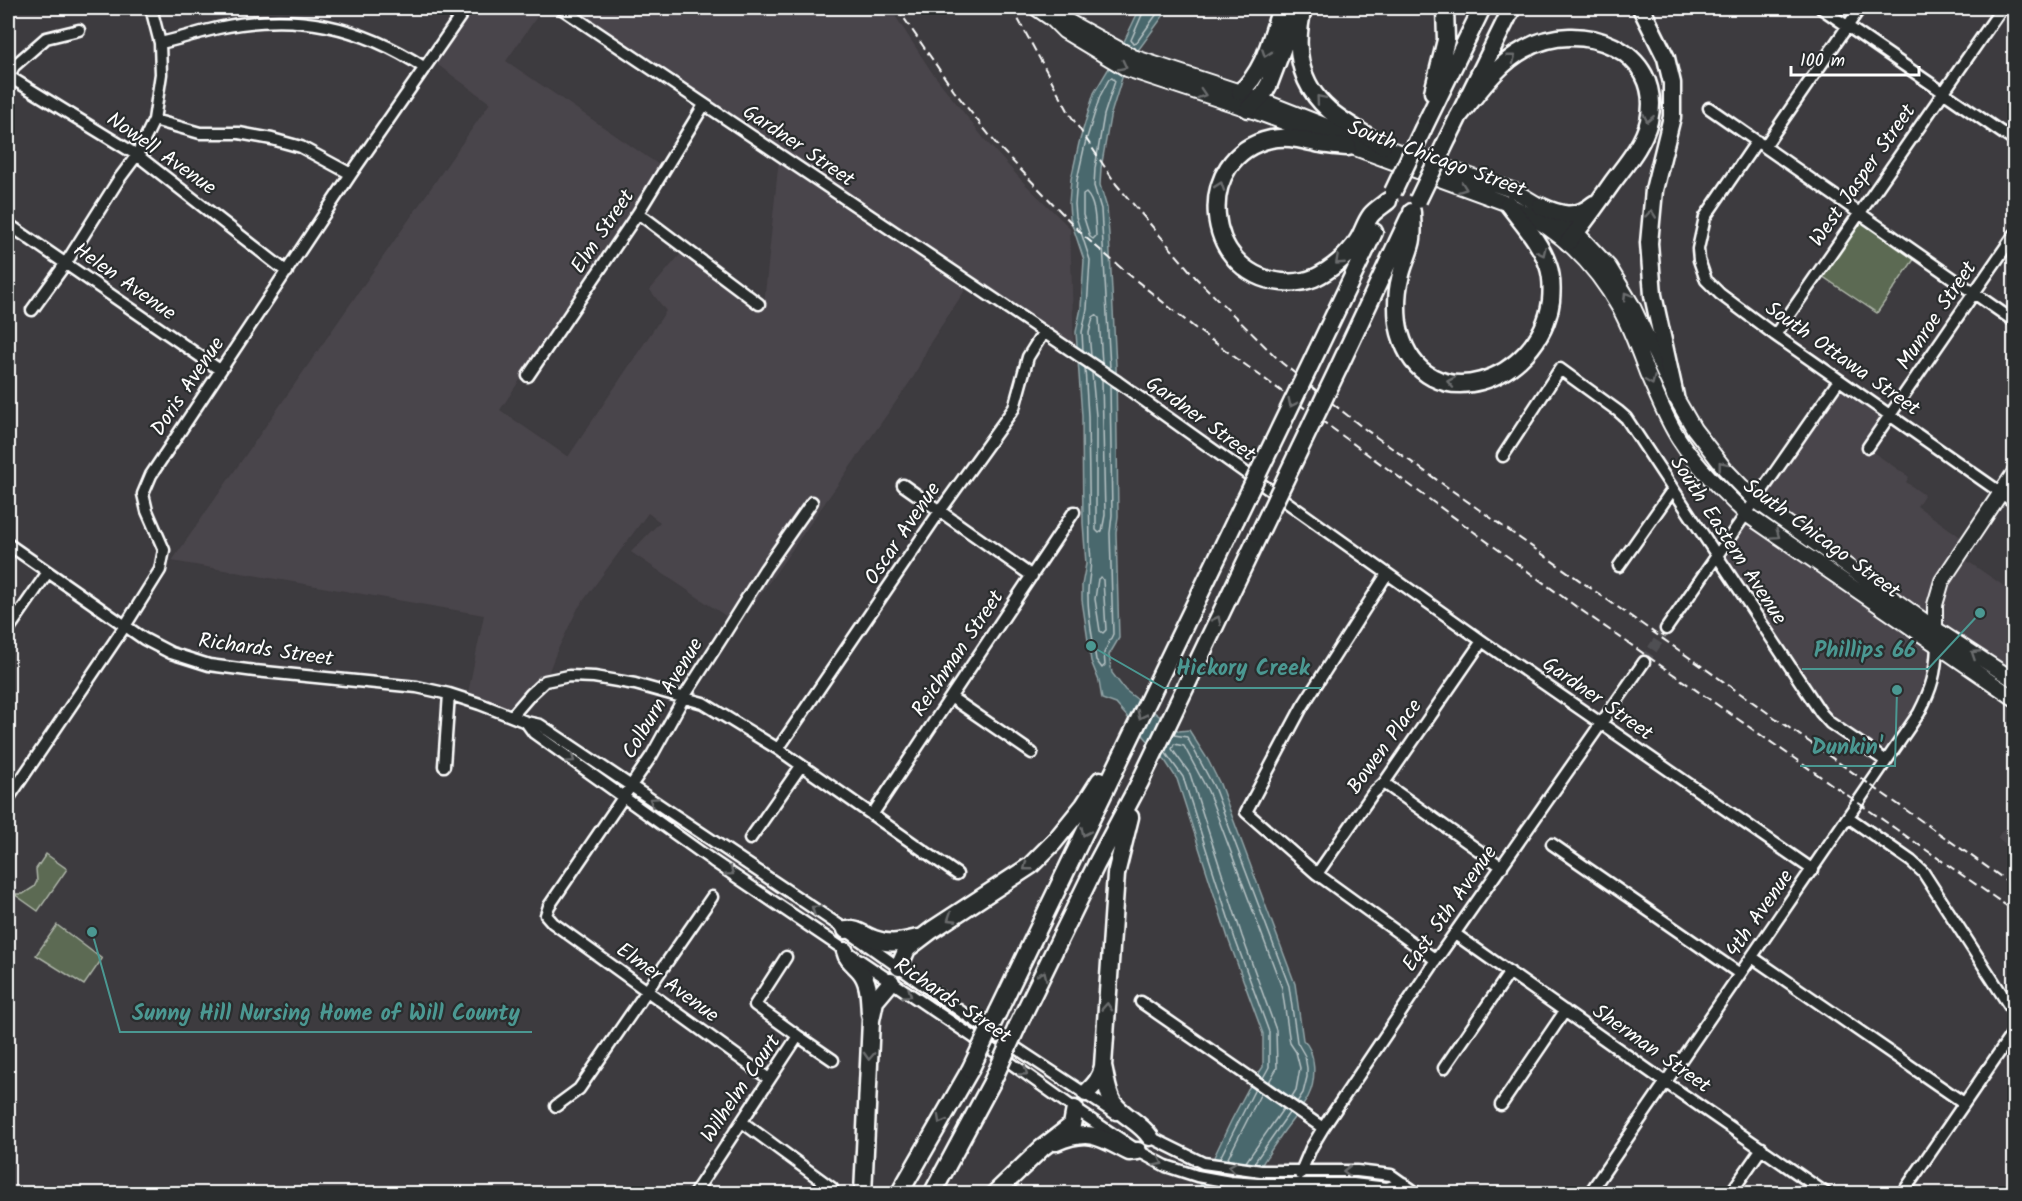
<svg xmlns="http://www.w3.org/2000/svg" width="2022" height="1201" viewBox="0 0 2022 1201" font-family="Kalam,sans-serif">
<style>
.built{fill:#4a454b}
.green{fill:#5c6b53;stroke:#aeb5a9;stroke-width:1.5}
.water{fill:#4a686d;stroke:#92a4a7;stroke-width:1.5}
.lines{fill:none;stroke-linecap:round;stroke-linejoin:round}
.shore{stroke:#b7c3c5;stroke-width:1.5}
.minor-tunnel{stroke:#504f52;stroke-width:10;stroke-dasharray:10 5;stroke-linecap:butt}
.minor-casing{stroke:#fff;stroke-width:15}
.major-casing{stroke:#fff;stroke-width:18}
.highway-casing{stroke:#fff;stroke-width:21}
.minor{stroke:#2a2d2e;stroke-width:10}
.major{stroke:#2a2d2e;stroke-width:14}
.highway{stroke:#2a2d2e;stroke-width:16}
.rail{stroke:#fff;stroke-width:2;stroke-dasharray:9 4.5;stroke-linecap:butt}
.highway-bridge-casing{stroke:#fff;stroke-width:21;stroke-linecap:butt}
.highway-bridge{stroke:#2a2d2e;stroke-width:16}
.oneway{stroke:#6a6c6d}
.labels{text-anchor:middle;stroke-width:4.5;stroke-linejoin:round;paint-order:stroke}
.street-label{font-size:21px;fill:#fff;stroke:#2a2d2e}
.leader{fill:none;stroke:#4b9892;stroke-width:2}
.callout-dot{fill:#4b9892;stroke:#2a2d2e;stroke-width:2}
.callout-label{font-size:22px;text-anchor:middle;font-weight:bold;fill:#4b9892;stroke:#2a2d2e;stroke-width:4.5;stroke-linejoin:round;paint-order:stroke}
</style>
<rect width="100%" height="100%" fill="#3d3b3f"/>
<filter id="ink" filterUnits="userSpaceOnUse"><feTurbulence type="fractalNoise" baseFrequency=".0167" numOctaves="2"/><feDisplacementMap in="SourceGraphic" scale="12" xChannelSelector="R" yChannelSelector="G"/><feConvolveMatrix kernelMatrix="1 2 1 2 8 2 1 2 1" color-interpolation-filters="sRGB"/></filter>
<g filter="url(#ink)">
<path class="built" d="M467 8H543L506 61 659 165 645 191 500 410 568 457 666 311 650 290 684 250 762 309 764 304 779 158 967 287 930 343 914 376 739 625 631 552 660 522 648 513 578 608 556 653 547 676 512 710 468 693 484 615 172 561 490 103 434 62Z
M570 8H890L931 71 985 140 1024 183 1070 228 1074 350Z
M1839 383 1888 416 1867 448 1909 477 1906 482 1924 495 1917 506 1969 543 1960 556 2014 593V690L1938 638V671L1888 761 1831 722 1719 558Z
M2014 815V849L1997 838Z"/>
<path class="green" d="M1860 214 1917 255 1877 313 1819 274Z
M46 854 67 869 38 911 14 894H23L34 887 37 881 36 869Z
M57 925 102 959 84 985 36 955Z"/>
<path class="water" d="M1140 8H1169L1125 68 1110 117 1101 168 1100 185 1107 208 1109 235 1116 366 1118 516 1116 533 1119 638 1109 655 1112 673 1125 690 1179 731 1189 730 1208 760 1220 784 1295 984 1303 1040C1317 1052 1316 1082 1308 1097 1302 1109 1292 1120 1284 1131 1270 1151 1257 1171 1245 1193H1197L1231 1121 1248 1089 1263 1067V1034L1229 941 1177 779 1164 759 1116 704 1102 699 1099 681 1091 661 1082 600V585L1086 564 1083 523 1082 416 1076 332 1081 308 1084 260 1070 218 1069 204 1071 179 1079 143 1094 93 1121 48Z"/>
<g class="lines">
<path class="shore" d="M1145 8 1131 40 1133 43 1137 42 1161 8
M1086 193C1096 203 1095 222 1096 236L1093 239 1090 237 1083 215V195Z
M1083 351 1082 332 1087 309 1090 260 1076 217 1075 204 1077 180 1085 144 1100 96 1109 79 1112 78 1115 81 1104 115 1095 168 1094 186 1101 209 1110 368
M1091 356 1089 333 1093 317 1096 315 1099 318 1102 363
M1085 368 1088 416 1090 549C1093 569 1087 580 1088 597 1088 618 1093 639 1096 660L1102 668 1105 665 1104 653 1113 634 1110 533 1112 515 1110 385
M1092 373 1096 416V530L1099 533 1102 531 1105 515 1102 380
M1101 577 1103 580 1106 630 1103 633 1100 631 1095 599 1098 579Z
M1174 735 1187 737 1214 787 1289 986 1297 1042 1305 1056 1307 1068V1077L1303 1093 1297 1102
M1165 752 1183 777 1235 939 1269 1032V1067L1263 1078
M1269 1082 1277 1068 1276 1030 1242 936 1190 774 1172 749 1174 744 1184 746 1208 791 1282 988 1290 1043 1296 1052 1300 1068 1296 1090 1291 1098
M1220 1158 1255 1089
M1227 1160 1261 1093
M1246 1162 1283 1109
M1254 1163 1289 1113"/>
<path class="minor-tunnel" d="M1644 662 1666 629"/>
<defs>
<path id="minor" d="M561 8 1118 382 1482 641 1813 870
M1821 8 2014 141
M1052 19 1059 8
M160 43C180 39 199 32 218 28 295 11 361 26 425 68
M8 76 137 155 287 272
M8 77 14 66 46 38 79 30
M1709 108 2014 321
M154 120 200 133H239L272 139 301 147 351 174
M1757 141 1705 217 1698 249 1699 260 1706 280 1720 294 1775 335 2014 502
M1765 146 1860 8
M638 213 759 304
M8 224 220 370
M32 310 66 263 119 179 137 155 154 120 161 74 160 43 151 8
M1775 335 2002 8
M528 376 638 213 704 105
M1868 447 2014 235
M1503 456 1560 369 1618 411 1626 418 1821 713 1830 723 1886 761
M903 485 1032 576
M8 544 144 639 171 653 209 665 255 671 417 687 449 694 480 704 526 722 540 725 846 930 966 1015 1116 1114
M1619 566 1673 489
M1387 574 1302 707 1246 812 1317 874 1436 960
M1666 629 1839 380
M8 630 48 572
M952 698 1032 753
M512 716 531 694 545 681 569 676 594 677 635 684 703 703 778 749 957 874
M526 722 534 733 713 861 994 1051 1075 1109 1138 1151 1166 1166 1197 1176 1230 1182 1257 1184H1353L1387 1188 1403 1183
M778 749 940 511 1014 408 1028 357 1043 333
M444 766 449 694
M1384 783 1502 867
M8 799 125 626 160 570 164 550 147 511 143 494 151 475 351 174 466 8
M872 815 1074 512
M1848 817 1911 861 1923 872 2014 1013
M750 839 801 766
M1552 844 1740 974
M1317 874 1373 793 1384 783 1482 641
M1455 934 1665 1082 1827 1194
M1752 957 1964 1103
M1141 1002 1323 1128
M798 1036 833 1060
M1444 1068 1510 972
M769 1079 553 923 546 915 549 906 652 755 684 697 725 633 765 569 812 502
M1501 1105 1565 1011
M556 1106 579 1089 712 897
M742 1122 832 1188
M1146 1135 1203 1163 1261 1171H1357L1391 1175 1418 1194
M1300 1174 1311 1148 1323 1128 1436 960 1644 662
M694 1194 798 1036 755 1005 786 957
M1589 1194 1919 713C1932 688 1936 673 1937 645
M1730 1194 1762 1148
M1902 1194 2014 1031"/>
<path id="major" d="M1036 8 1052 19 1064 31 1127 69 1248 109 1508 204C1559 230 1592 259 1620 309 1631 329 1639 352 1647 373 1657 395 1666 419 1679 439 1697 467 1722 491 1746 514L2014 698
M1052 19 1069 22 1133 57 1240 92 1352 136 1515 191 1540 206 1576 232 1609 267 1632 305 1675 396 1694 429 1725 469 1756 501 1934 628 2014 680
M1935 634V605L1942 581 2014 473"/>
<path id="highway" d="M1303 8C1294 46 1297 82 1329 110 1345 124 1366 134 1383 146
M1641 8 1666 58 1672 83V117L1654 190 1649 243 1653 295 1675 396
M1240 92C1265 71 1271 37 1281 8
M1433 92 1446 40 1445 8
M1248 109 1264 93 1269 84 1294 18
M1458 117C1478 93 1497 64 1525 49 1579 18 1665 49 1649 121 1643 145 1626 164 1612 183 1598 203 1584 223 1568 242
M1423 129 1482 8
M1448 138 1512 8
M1348 147C1339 146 1330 146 1321 144 1304 141 1289 135 1271 139 1192 156 1202 275 1282 282 1292 283 1304 282 1314 278 1331 270 1348 256 1358 240 1363 232 1365 223 1371 215 1375 210 1383 205 1388 201
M1540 206C1560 215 1575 220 1594 204
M1412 212C1412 222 1414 234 1411 244 1408 256 1402 267 1400 279 1396 294 1396 318 1400 333 1425 423 1540 382 1551 301 1552 290 1552 276 1548 265 1540 242 1523 224 1508 204
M1317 351 1374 232
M1338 369 1409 218
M846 930C857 928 864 936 874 939 890 945 902 942 918 938
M845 951C847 960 854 964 860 971 870 983 869 999 870 1014
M899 967 907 949 932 930 1030 866 1054 842 1084 805 1100 780
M998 1012 1236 519
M1017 1027 1096 865 1140 782 1259 534
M1103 1066C1106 1078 1107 1094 1114 1104 1124 1117 1141 1123 1150 1137
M1086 1093C1095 1085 1101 1078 1103 1066L1116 874 1130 817
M1056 1142C1090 1128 1100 1137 1129 1152L1138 1151
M863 1194 871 1020 875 1001 891 982
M899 1194 970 1070
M932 1194 992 1082
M994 1194 1042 1148 1072 1125 1075 1109"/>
</defs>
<use href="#minor" class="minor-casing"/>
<use href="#major" class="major-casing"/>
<use href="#highway" class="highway-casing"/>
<use href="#minor" class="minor"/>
<use href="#major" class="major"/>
<use href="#highway" class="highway"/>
<path class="rail" d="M897 8 954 91 998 146 1084 236 1127 273 1195 328 1578 608 2014 911
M1012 8 1071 116 1116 184 1196 278 1282 363 1362 427 1420 468 2014 886"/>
<defs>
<path id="highway-bridge" d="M1393 192 1423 129
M1418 200 1448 138
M1236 519 1317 351
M1259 534 1338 369
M970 1070 998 1012
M992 1082 1017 1027"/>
</defs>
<use href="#highway-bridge" class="highway-bridge-casing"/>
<use href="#highway-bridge" class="highway-bridge"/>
</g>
<defs><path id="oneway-chevron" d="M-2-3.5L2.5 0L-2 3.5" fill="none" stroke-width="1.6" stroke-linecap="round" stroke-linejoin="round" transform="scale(1.5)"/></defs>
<g class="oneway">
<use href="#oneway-chevron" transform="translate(1266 53) rotate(109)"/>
<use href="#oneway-chevron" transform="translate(1512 58) rotate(-38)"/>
<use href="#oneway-chevron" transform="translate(1123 66) rotate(27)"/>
<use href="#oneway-chevron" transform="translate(1202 94) rotate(18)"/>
<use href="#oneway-chevron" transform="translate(1320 99) rotate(-130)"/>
<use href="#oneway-chevron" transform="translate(1648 118) rotate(101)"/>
<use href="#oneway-chevron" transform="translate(1220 186) rotate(-71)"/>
<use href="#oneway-chevron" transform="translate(1463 188) rotate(20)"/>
<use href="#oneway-chevron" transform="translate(1651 214) rotate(-84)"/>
<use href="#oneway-chevron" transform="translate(1542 252) rotate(65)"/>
<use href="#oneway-chevron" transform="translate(1339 261) rotate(137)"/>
<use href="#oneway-chevron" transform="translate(1627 296) rotate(-122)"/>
<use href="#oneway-chevron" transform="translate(1651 381) rotate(67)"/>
<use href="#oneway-chevron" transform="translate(1451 382) rotate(-170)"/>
<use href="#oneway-chevron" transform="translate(1292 403) rotate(116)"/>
<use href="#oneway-chevron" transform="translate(1722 465) rotate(-128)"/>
<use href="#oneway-chevron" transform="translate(1776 535) rotate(35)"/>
<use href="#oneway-chevron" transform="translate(1217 620) rotate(-64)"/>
<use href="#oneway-chevron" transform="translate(1975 654) rotate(-147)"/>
<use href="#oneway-chevron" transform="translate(1141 715) rotate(116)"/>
<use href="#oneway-chevron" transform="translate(571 759) rotate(35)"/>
<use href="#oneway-chevron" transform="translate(653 801) rotate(-146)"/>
<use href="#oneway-chevron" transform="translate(1085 832) rotate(115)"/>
<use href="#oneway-chevron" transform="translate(1027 867) rotate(142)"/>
<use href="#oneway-chevron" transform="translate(730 872) rotate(34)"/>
<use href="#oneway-chevron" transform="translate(815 909) rotate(-146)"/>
<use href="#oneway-chevron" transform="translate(951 918) rotate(147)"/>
<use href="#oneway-chevron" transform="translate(1043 975) rotate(-64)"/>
<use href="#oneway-chevron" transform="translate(908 994) rotate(34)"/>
<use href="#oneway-chevron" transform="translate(1107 1007) rotate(-86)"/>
<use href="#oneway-chevron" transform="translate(869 1056) rotate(93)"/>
<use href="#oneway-chevron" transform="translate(1024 1072) rotate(36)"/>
<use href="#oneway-chevron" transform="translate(941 1120) rotate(119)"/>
<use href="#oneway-chevron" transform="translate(1159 1162) rotate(27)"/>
<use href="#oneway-chevron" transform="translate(1232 1167) rotate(-172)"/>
<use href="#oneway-chevron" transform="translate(1347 1171) rotate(-179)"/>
</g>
</g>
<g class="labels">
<g class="street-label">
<text transform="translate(799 145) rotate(34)" y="7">Gardner Street</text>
<text transform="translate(162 153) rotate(35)" y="7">Nowell Avenue</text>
<text transform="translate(1437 158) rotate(20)" y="7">South Chicago Street</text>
<text transform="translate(1862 175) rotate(-55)" y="7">West Jasper Street</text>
<text transform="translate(602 231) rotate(-56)" y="7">Elm Street</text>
<text transform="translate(125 281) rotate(35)" y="7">Helen Avenue</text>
<text transform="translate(1936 315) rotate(-56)" y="7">Munroe Street</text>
<text transform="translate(1843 358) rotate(35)" y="7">South Ottawa Street</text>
<text transform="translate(187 386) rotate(-56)" y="7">Doris Avenue</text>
<text transform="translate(1201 418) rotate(36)" y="7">Gardner Street</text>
<text transform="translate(902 533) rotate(-56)" y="7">Oscar Avenue</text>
<text transform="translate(1822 538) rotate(36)" y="7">South Chicago Street</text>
<text transform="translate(1729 540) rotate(57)" y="7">South Eastern Avenue</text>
<text transform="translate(266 649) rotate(8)" y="7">Richards Street</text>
<text transform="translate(957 653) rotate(-56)" y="7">Reichman Street</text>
<text transform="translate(662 698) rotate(-59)" y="7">Colburn Avenue</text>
<text transform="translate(1598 698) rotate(35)" y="7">Gardner Street</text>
<text transform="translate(1384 746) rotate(-54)" y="7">Bowen Place</text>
<text transform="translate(1449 908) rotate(-55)" y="7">East 5th Avenue</text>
<text transform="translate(1759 913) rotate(-55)" y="7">4th Avenue</text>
<text transform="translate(668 982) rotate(36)" y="7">Elmer Avenue</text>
<text transform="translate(953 1000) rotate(34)" y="7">Richards Street</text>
<text transform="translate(1652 1048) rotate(35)" y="7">Sherman Street</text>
<text transform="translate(740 1088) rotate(-56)" y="7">Wilhelm Court</text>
</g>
</g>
<path class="leader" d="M1980 613L1928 669H1802M1091 646L1164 688H1321M1897 690L1895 766H1800M92 932L120 1032H532"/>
<g class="callout-dot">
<circle cx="1980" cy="613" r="6"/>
<circle cx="1091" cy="646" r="6"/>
<circle cx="1897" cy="690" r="6"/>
<circle cx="92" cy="932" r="6"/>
</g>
<g class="callout-label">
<text x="1865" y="657">Phillips 66</text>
<text x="1243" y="675">Hickory Creek</text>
<text x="1847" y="754">Dunkin'</text>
<text x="326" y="1020">Sunny Hill Nursing Home of Will County</text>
</g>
<rect width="2022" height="1201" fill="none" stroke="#2a2d2e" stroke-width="30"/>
<rect x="15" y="15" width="1992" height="1171" fill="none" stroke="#fff" stroke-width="2" filter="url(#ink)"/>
<path d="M1791 66v9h128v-9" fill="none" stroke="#ffffff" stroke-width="3"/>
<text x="1800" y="66" font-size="18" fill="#ffffff" stroke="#2a2d2e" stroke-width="4.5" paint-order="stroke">100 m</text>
</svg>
